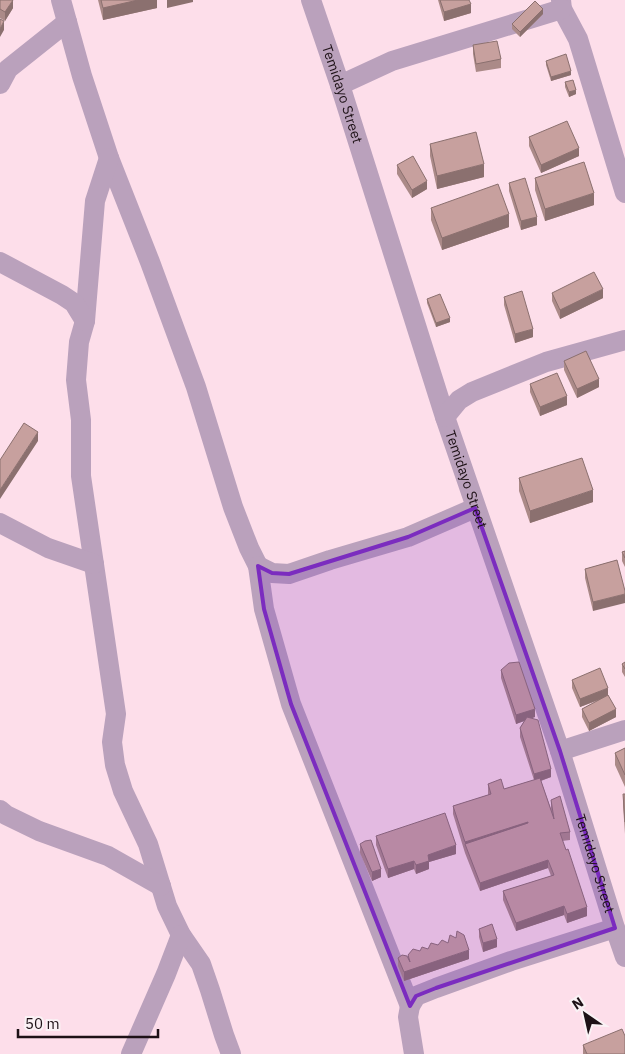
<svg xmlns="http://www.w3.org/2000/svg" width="625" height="1054" viewBox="0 0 625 1054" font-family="'IBM Plex Sans',sans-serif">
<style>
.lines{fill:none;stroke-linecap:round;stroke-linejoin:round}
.minor{stroke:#baa1bc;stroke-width:20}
.wall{fill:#ab8a88}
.shaded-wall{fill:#8b706f}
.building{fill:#c7a09e;stroke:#8b706f}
.marked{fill:#7b2cbf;fill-opacity:0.2;stroke:#7b2cbf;stroke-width:4;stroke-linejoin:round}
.labels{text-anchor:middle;stroke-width:4.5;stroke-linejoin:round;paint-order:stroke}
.street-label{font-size:14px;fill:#1d1116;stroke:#faf2f5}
</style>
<rect width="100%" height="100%" fill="#fddeea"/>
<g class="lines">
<g class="minor">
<path d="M61 0 82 76 109 158 150 262 196 387 233 507 249 548 258 566 264 609 291 704 410 1006"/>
<path id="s1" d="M311 0 340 85 445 417 560 751 615 928 625 957"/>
<path d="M561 0 562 9 578 39 625 193"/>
<path d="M0 84 8 69 67 22"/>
<path d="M340 85 392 61 562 9"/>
<path d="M109 158 95 201 85 321 79 342 76 380 81 420V476L116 714 112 742 115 765 123 791 148 844 167 906 181 935 201 964 210 990 224 1035 231 1054"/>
<path d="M0 262 62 295 74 303 85 321"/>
<path d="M445 417 459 400 472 392 546 362 625 340"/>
<path d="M0 523 48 548 94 564"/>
<path d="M258 566 272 573 289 574 330 560 408 537 475 508"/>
<path d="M560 751 625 730"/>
<path d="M0 810 6 815 39 831 108 856 161 886"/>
<path d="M131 1054 166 974 181 935"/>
<path d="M414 1054 408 1017 410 1006 416 996 436 988 511 961 615 928"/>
</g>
</g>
<path class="wall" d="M0 0 13 8 5 21 0 18Z
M98 0H157V8L103 20Z
M438 0H469L471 13 444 21Z
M543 14 520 37 512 29V24Z
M473 45 501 59V68L476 72 473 54Z
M546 61 571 75 551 81 546 65Z
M565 82 576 94 569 97 565 87Z
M529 137 579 156 541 173 529 146Z
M430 144 484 177 437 189 430 156Z
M397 165 427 189 412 198 397 174Z
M535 178 594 205 545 221 535 190Z
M509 183 537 225 521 230 509 191Z
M431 208 509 227 442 250 431 220Z
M552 293 603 298 560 319 552 301Z
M504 297 533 337 515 343 504 305Z
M427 299 450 322 436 327 427 303Z
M564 361 599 387 577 398 564 370Z
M530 384 567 405 540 416 530 392Z
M519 478 593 502 530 523 519 491Z
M625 551V567L622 561V552Z
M617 560 593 611 585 578V569Z
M625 662V677L622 672V664Z
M501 670 535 717 531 718 551 777 541 781 551 809V800L570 832V840L562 841 587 916 567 923 564 915 516 931 503 900V891L551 876 548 868 480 891 465 853 453 814V806L488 795V784L504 789 534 780 520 737V728L524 721 516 724 501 678Z
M572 680 608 695 616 717 589 731 582 717V709L599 700 580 707 572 688Z
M625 748V787L615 765V753Z
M623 794H625V834L623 806Z
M376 836 456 854 429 862V869L416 874 414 869 388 878 376 845Z
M360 844 381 877 372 881 360 853Z
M479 929 497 947 483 952 479 937Z
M428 949 469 959 404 981 398 966V958H408V955Z
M583 1045 625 1054H583Z"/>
<path class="shaded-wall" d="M13 0V8L5 21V12Z
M138 0H157V8L103 20V8Z
M167 0H193V2L167 8Z
M471 4V13L444 21V12Z
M543 9V14L520 37V32Z
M4 21V30L0 37V29Z
M571 71V75L551 81V77Z
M576 90V94L569 97V92Z
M579 148V156L541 173V165Z
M484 164V177L437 189V176Z
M427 181V189L412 198V190Z
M594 193V205L545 221V209Z
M509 214V227L442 250V238Z
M537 217V225L521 230V221Z
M603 289V298L560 319V310Z
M450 318V322L436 327V323Z
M533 329V337L515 343V334Z
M599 379V387L577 398V389Z
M567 396V405L540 416V407Z
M38 432V441L0 499V490Z
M593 490V502L530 523V511Z
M625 594V603L593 611V602Z
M608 688V696L580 707V699Z
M535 709V717L516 724V715Z
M616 709V717L589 731V723Z
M551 769V777L534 783V774Z
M528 822V831L465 844V851V842Z
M456 845V854L429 862V869L416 874V865L428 855Z
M548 860V868L480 891V883Z
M414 861V869L388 878V869Z
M381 869V877L372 881V872Z
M564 906V915L516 931V923Z
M587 907V916L567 923V914Z
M497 939V947L483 952V943Z
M469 950V959L404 981V972Z"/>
<path class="building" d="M0 0H13L5 12 0 9Z
M101 0H138L103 8Z
M440 0H469L471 4 444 12Z
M535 1 543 9 520 32 512 24Z
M0 19 4 21 0 29Z
M497 41 501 59 476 64 473 45Z
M566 54 571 71 551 77 546 61Z
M573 80 576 90 569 92 565 82Z
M567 121 579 148 541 165 529 137Z
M476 132 484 164 437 176 430 144Z
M413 156 427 181 412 190 397 165Z
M584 162 594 193 545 209 535 178Z
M525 178 537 217 521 221 509 183Z
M498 184 509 214 442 238 431 208Z
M594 272 603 289 560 310 552 293Z
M522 291 533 329 515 334 504 297Z
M440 294 450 318 436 323 427 299Z
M586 351 599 379 577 389 564 361Z
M557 373 567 396 540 407 530 384Z
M24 423 38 432 0 490V460Z
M582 458 593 490 530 511 519 478Z
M625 551V558L622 552Z
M617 560 625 591V594L593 602 585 569Z
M519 662 535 709 516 715 501 670 509 663Z
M625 662V669L622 664Z
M600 668 608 688 580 699 572 680Z
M608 695 616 709 589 723 582 709Z
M527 717 538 720 551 769 534 774 520 728Z
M625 748V775L615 753Z
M540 778 554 819 551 800 560 796 570 832 560 833 566 850 568 849 587 907 567 914 564 906 516 923 503 891 554 875 548 860 480 883 465 844 528 823V822L465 842 453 806 491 794 488 784 501 779 504 789Z
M623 794H625V822Z
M445 813 456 845 428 855 429 861 416 865 414 861 388 869 376 836Z
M371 840 381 869 372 872 360 844 365 841Z
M492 924 497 939 483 943 479 929Z
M457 931 464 935 469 950 404 972 398 958 402 955 407 956 410 962 408 955 413 949 420 951 422 947 428 949 431 943 438 945 442 940 448 943 450 935 456 938Z
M622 1029 625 1036V1054H587L583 1045Z"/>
<path class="marked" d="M475 508 560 751 615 928 436 988 416 996 410 1006 291 704 264 609 258 566 272 573 289 574 408 537Z"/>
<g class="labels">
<g class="street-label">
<text dy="5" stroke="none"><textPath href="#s1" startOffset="99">Temidayo Street</textPath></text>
<text dy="5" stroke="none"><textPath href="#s1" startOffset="504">Temidayo Street</textPath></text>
<text dy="5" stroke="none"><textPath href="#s1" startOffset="909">Temidayo Street</textPath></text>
</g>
</g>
<g transform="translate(585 1014) rotate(326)" stroke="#faf2f5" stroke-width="4" paint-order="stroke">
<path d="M0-4L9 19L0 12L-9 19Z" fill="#1d1116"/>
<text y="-8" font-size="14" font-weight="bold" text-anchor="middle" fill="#1d1116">N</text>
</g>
<path d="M18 1029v8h140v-8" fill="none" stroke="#1d1116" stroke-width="2.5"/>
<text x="25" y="1029" font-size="15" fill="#1d1116" stroke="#faf2f5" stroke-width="4" paint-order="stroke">50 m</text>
</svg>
